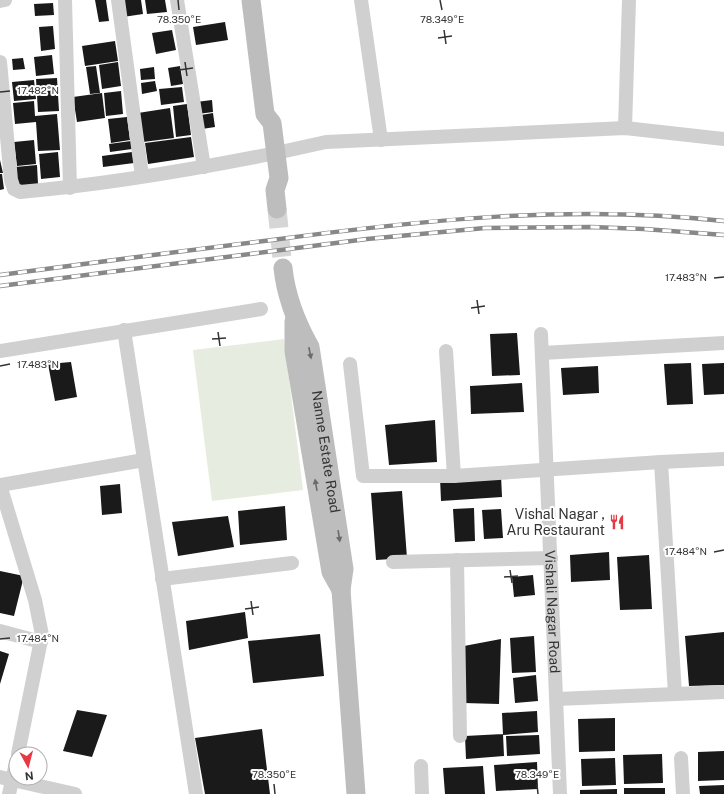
<svg xmlns="http://www.w3.org/2000/svg" width="724" height="794" viewBox="0 0 724 794" font-family="'Public Sans',sans-serif">
<style>
.green{fill:#e6ecdf}
.building{fill:#1a1a1a}
.lines{fill:none;stroke-linecap:round;stroke-linejoin:round}
.secondary-tunnel{stroke:#d6d6d6;stroke-width:19;stroke-dasharray:19 10;stroke-linecap:butt}
.street{stroke:#d0d0d0;stroke-width:14}
.secondary{stroke:#bdbdbd;stroke-width:19}
.rail-casing{stroke:#888;stroke-width:4.5}
.rail{stroke:#fff;stroke-width:3;stroke-dasharray:9;stroke-linecap:butt}
.oneway{fill:#6a6a6a}
.ticks{fill:none;stroke:#333;stroke-width:1.5}
.labels{text-anchor:middle;stroke-width:4;stroke-linejoin:round;paint-order:stroke}
.street-label{font-size:14px;fill:#333;stroke:#fff}
.poi-label{font-size:14px;fill:#333;stroke:#fff;text-anchor:end}
.ticks-label{font-size:10px;text-anchor:middle;fill:#333;stroke:#fff;stroke-width:4;stroke-linejoin:round;paint-order:stroke}
</style>
<rect width="100%" height="100%" fill="#fff"/>
<path class="green" d="M284 339 303 490 212 501 193 350Z"/>
<path class="building" d="M95 0H106L109 21 99 22Z
M120 0H141L143 14 123 17Z
M145 0H165L167 12 147 14Z
M53 3 54 15 35 16 34 4Z
M225 22 228 40 196 45 193 27Z
M53 26 55 49 41 51 39 27Z
M172 30 176 50 156 54 152 33Z
M115 41 118 61 85 66 82 46Z
M52 55 54 74 36 76 34 57Z
M23 58 25 69 13 70 12 59Z
M118 62 121 86 102 89 99 65Z
M96 66 100 93 90 94 86 67Z
M180 66 183 84 171 86 168 68Z
M154 67 155 79 141 80 140 69Z
M57 78 59 111 38 112 36 79Z
M34 80 36 99 14 101 12 82Z
M155 81 157 91 142 94 141 83Z
M182 87 184 102 161 105 159 89Z
M121 91 123 114 106 116 104 93Z
M102 93 105 118 77 122 73 97Z
M212 100 213 112 198 114 196 102Z
M34 101 35 116 57 114 60 150 38 151 36 122 15 124 13 103Z
M187 104 191 135 176 137 173 106Z
M170 108 174 138 143 142 138 113Z
M213 113 215 127 202 129 201 115Z
M127 117 130 140 111 143 108 119Z
M191 137 194 157 148 164 145 143Z
M34 140 36 164 17 166 14 142Z
M131 141 132 149 110 152 109 144Z
M58 152 60 177 41 179 39 154Z
M132 152 134 163 103 167 102 156Z
M0 160 3 173H0Z
M37 165 38 184 16 186 15 167Z
M0 174H2L4 189 0 190Z
M517 333 520 375 492 376 490 334Z
M71 362 77 397 55 401 48 364Z
M691 363 693 404 667 405 664 364Z
M724 363V394L704 395 702 364Z
M598 366 599 393 563 395 561 368Z
M522 383 524 412 471 414 470 386Z
M435 420 437 462 389 465 385 425Z
M501 475 502 497 441 501 440 478Z
M120 484 122 513 102 515 100 486Z
M402 491 407 558 376 560 371 493Z
M285 506 287 540 240 545 238 511Z
M474 508 475 541 455 542 453 509Z
M501 509 503 538 484 539 482 510Z
M228 516 234 547 178 556 172 522Z
M609 552 610 580 571 582 570 555Z
M649 555 652 609 620 610 617 557Z
M0 571 24 576 14 616 0 613Z
M533 575 535 595 514 597 512 577Z
M245 612 248 638 189 650 186 621Z
M724 632V685L689 686 685 636Z
M320 634 324 676 253 683 248 641Z
M534 636 536 672 512 673 510 638Z
M501 639 499 704 464 703V646Z
M0 651 9 654 0 684Z
M536 675 538 701 515 703 513 678Z
M77 710 107 715 92 757 63 751Z
M537 711 538 732 503 735 502 713Z
M615 718V751L579 752 578 719Z
M262 729 270 794H205L195 738Z
M503 734 504 756 466 759 465 736Z
M539 735 540 754 507 756 506 736Z
M724 751V780L698 781V752Z
M662 754 663 783 624 784 623 755Z
M615 758 616 785 582 786 581 759Z
M537 762 538 789 496 791 494 765Z
M483 766 485 794H445L443 768Z
M724 785V794H700L699 786Z
M624 788H665V794H624Z
M617 789V794H580V790Z"/>
<g class="lines">
<path class="secondary-tunnel" d="M277 209 283 268"/>
<g class="street">
<path d="M65 0 70 188"/>
<path d="M118 0 142 176"/>
<path d="M177 0 204 167"/>
<path d="M361 0 381 140"/>
<path d="M0 1 5 0"/>
<path d="M0 62 11 180 14 189 20 192C102 185 185 171 266 155"/>
<path d="M625 128 629 0"/>
<path d="M276 153 326 142 625 128 724 139"/>
<path d="M124 330 196 794"/>
<path id="s1" d="M541 334 560 794"/>
<path d="M0 351 261 309"/>
<path d="M446 351 454 476"/>
<path d="M542 353 724 343"/>
<path d="M350 364 363 476H454L661 462 724 459"/>
<path d="M661 462 675 694"/>
<path d="M0 485 35 600 42 635 18 754"/>
<path d="M0 485 144 460"/>
<path d="M457 560 460 736"/>
<path d="M393 562 551 558"/>
<path d="M162 579 292 563"/>
<path d="M0 631 41 642"/>
<path d="M557 699 724 692"/>
<path d="M681 758 683 794"/>
<path d="M421 766 422 794"/>
<path d="M0 777 75 794"/>
<path d="M9 794 16 763"/>
</g>
<g class="secondary">
<path d="M251 0 265 114 272 123 279 178 275 190 277 209"/>
<path id="s2" d="M283 268C286 297 296 322 310 347L344 569 341 590 356 794"/>
<path d="M294 321V351L331 572 341 590"/>
</g>
<defs>
<path id="rail" d="M0 275C91 263 181 251 272 240 423 220 572 204 724 221
M0 286 367 239 485 228 591 227 644 229 724 235"/>
</defs>
<use href="#rail" class="rail-casing"/>
<use href="#rail" class="rail"/>
</g>
<defs><path id="oneway-solid" d="M-6-.8H1V-3.2L6.5 0L1 3.2V.8H-6Z"/></defs>
<g class="oneway">
<use href="#oneway-solid" transform="translate(310 353) rotate(79)"/>
<use href="#oneway-solid" transform="translate(316 485) rotate(-100)"/>
<use href="#oneway-solid" transform="translate(339 536) rotate(81)"/>
</g>
<path class="ticks" d="M178 0 179 10M440 0 442 10M444 30 446 44M438 38 452 36M185 62 187 76M179 70 193 68M0 92 10 91M714 278 724 277M477 300 479 314M471 308 485 306M218 332 220 346M212 339 226 338M0 366 10 364M714 552 724 550M510 570 512 583M504 577 518 576M251 601 253 615M245 609 259 607M0 639 10 638M274 784 275 794M537 784 538 794"/>
<defs>
<symbol id="restaurant-bare" viewBox="-9 -9 18 18"><path d="M-5-6h1v4h1v-4h1v4h1v-4h1v5L-1.5 .5V6h-2V.5L-5-1ZM5-6V6H3V1.5H1.5Q1.5-4 5-6Z" fill="#e63946" stroke="#fff" stroke-width="2.5" paint-order="stroke"/></symbol>
</defs>
<g fill-rule="evenodd">
<use href="#restaurant-bare" x="606" y="511" width="22" height="22"/>
</g>
<g class="labels">
<g class="street-label">
<text dy="5" stroke="none"><textPath href="#s2" startOffset="190">Nanne Estate Road</textPath></text>
<text dy="5" stroke="none"><textPath href="#s1" startOffset="278">Vishali Nagar Road</textPath></text>
</g>
<g class="poi-label">
<text x="605" y="519">Vishal Nagar ,<tspan x="605" dy="16">Aru Restaurant</tspan></text>
</g>
</g>
<g class="ticks-label">
<text x="179" y="23">78.350°E</text>
<text x="442" y="23">78.349°E</text>
<text x="38" y="94">17.482°N</text>
<text x="686" y="281">17.483°N</text>
<text x="38" y="368">17.483°N</text>
<text x="686" y="555">17.484°N</text>
<text x="38" y="642">17.484°N</text>
<text x="274" y="778">78.350°E</text>
<text x="537" y="778">78.349°E</text>
</g>
<g transform="translate(28 766) rotate(173)"><circle r="19" fill="#ffffff" stroke="#adadad"/>
<path d="M0-3L7 15L0 10L-7 15Z" fill="#e63946"/>
<text y="-6" font-size="11" font-weight="bold" text-anchor="middle" fill="#333333">N</text>
</g>
</svg>
